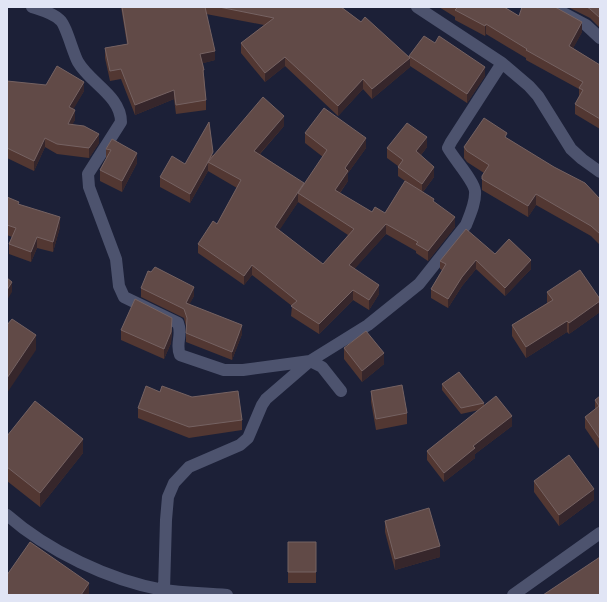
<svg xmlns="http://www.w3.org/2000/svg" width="607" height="602" viewBox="0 0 607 602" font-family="'Roboto Condensed',sans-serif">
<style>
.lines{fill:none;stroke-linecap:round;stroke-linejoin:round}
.street{stroke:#4d536e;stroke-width:12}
.wall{fill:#523732;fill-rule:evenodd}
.shaded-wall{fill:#36262b}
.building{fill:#614a47;stroke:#756262}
</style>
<rect width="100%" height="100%" fill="#1c2037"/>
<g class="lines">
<path class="street" d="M32 7C41 10 53 13 60 20 66 25 73 53 78 62 90 83 121 96 121 122L88 174 89 187 116 259 119 286 124 297 178 323C183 336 175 343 180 355L224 370H243L310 361 322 367 341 391
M417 7 502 63 529 86 538 96 571 149 582 159 600 172
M552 7 586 25 600 38
M7 515C48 551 109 580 163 590 184 593 206 593 227 595
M164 590 166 520 168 497 174 483 189 467 240 445 248 438 262 405 266 399 310 361 368 325 419 284 466 225C470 215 476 202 475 191 474 181 454 159 448 148L451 142 502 63
M513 595 600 533"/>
</g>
<path class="wall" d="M121 7H341L409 57V56L485 76 467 103 410 66V67L372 99 363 89 338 116 285 66 265 82 241 53V43L264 25 206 14 215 60 203 63 206 100V110L176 114 174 99 135 115 121 79 110 81 105 58V48L127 44Z
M439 7H504L519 16 582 32 573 48 600 65V129L575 114V104L579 96V89L526 60V58L486 34 485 36 455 20V17Z
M568 7H600V28L590 18Z
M7 81 84 91 73 109 75 120 72 124 99 143 89 158 57 154 45 147 34 171 7 158Z
M284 126 260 154 304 184 323 157 305 143V133L366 148 348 173V181L340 193 372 212 385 213 405 181 398 176V166L387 158V148L427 147 421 155 434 177 423 192 434 203 455 227 428 261 416 253V251L386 234 354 269 379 294 369 310 353 300 319 334 291 316 292 306 252 275 244 285 198 253V244L217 224 237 188 208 171 190 203 160 187V177L185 164 213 155ZM298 202 348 235 323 264 279 230Z
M507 138 600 199V245L591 236 536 205 528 217 482 190V176L484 173 467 162 464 158V147Z
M112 139 137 163 122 192 100 181V170L106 159V149Z
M7 197 19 205 60 227 53 252 37 248 31 262 9 254V244L12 237 7 235Z
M495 254 531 269 505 296 476 269 462 286 448 308 431 298V289L442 270 440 269V261Z
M151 272 194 296 189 304 242 334 232 360 186 342V326L184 318 141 297V288Z
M547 292 600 299V312L569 334 567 332 526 358 512 336V325L547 303Z
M172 329 171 343 164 359 121 340V330Z
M344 348 384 364 362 382 344 359Z
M442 384 484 403V406L512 426 475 454V458L444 482 427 460V451L479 410 461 414 442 390Z
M371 391 407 413V424L376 430 371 402Z
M160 392 242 420V430L189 438 138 418V408Z
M600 396V450L585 428V417L595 409V400Z
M7 436 83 453 40 507 7 481Z
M534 481 594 500 559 526 534 492Z
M385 521 440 557 395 570 385 532Z
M288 542H316V583H288Z"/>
<path class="shaded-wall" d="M582 22V32L569 56V46Z
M486 24V34L485 36V26Z
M215 51V60L200 64V54Z
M285 57V66L265 82V73Z
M410 58V67L372 99V89Z
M485 67V76L467 103V94Z
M203 70H204V79L203 80Z
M363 79V89L338 116V106Z
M84 82V91L69 117V107Z
M174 90V99L135 115V105Z
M75 110V120L68 133V124Z
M284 116V126L254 160V151Z
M99 134V143L89 158V148Z
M427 137V147L416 161V151Z
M45 138V147L34 171V161Z
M366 138V148L348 173V181L335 199V190L345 168Z
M137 153V163L122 192V181Z
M208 162V171L190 203V194Z
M434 167V177L422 193V184Z
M304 183 298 193V202L275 237V227Z
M536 194V205L528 217V206Z
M60 217V227L53 252V242Z
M455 217V227L428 261V251Z
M386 224V234L349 275V265Z
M37 237V248L31 262V252Z
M476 260V269L462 286 448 308V299L462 277Z
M531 260V269L505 296V288Z
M252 265V275L244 285V276Z
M12 282V292L7 300V290Z
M379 285V294L369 310V300Z
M194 287V296L186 311V303Z
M353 290V300L319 334V324Z
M600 301V312L569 334V323Z
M172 318 171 343 164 359V349Z
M567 321V332L526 358V347Z
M242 325V334L232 360V352Z
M36 335V350L7 393V378Z
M384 353V364L362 382V371Z
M512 416V426L475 454V458L444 482V473L473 446Z
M83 439V453L40 507V493Z
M594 489V500L559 526V515Z
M440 546V557L395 570V559Z
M89 583V595H81Z"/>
<path class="building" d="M122 7H205L215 51 200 54 204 70H203L206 100 176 105 174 90 135 105 121 69 110 71 105 48 128 44Z
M219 7H341L361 22 365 17 410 58 372 89 363 79 338 106 285 57 265 73 241 43 274 18Z
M456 7H504L519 16 522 7H555L582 22 569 46 600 65V119L575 104 583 90 579 88 583 82 526 50 527 49 486 24 485 26 455 10 457 8Z
M587 7H600V18L590 9Z
M424 36 435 43 439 36 485 67 467 94 409 56Z
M57 66 84 82 69 107 75 110 68 124 84 126 99 134 89 148 57 144 45 138 34 161 7 148V81L46 85Z
M263 97 284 116 254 151 304 183 275 227 323 264 354 229 298 193 327 150 305 133 324 108 366 138 345 168 348 171 335 190 372 212 375 207 385 213 405 181 434 199 433 201 455 217 428 251 416 244 418 242 386 224 349 265 379 285 369 300 353 290 319 324 291 306 297 301 252 265 244 276 198 244 213 221 217 224 241 180 208 162 190 194 160 177 172 156 185 164 209 122 213 152 208 162Z
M484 118 507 133 505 137 554 167 585 183 600 199V234L591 226 536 194 528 206 482 179V176L489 165 467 151 464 147Z
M407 123 427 137 416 151 434 167 422 184 398 167 403 160 387 148Z
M112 139 137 153 122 181 100 170 111 150 106 149Z
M7 197 19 202 18 204 60 217 53 242 37 237 31 252 9 244 16 228 7 225Z
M466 229 495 254 509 239 531 260 505 288 476 260 462 277 448 299 431 289 446 264 440 261Z
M155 267 194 287 186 303 242 325 232 352 186 333 187 318 184 309 141 288 148 271 151 272Z
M580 270 600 299V301L569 323 567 321 526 347 512 325 553 300 547 292Z
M7 278 12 282 7 290Z
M135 299 172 318 171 332 164 349 121 330Z
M12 319 36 335 7 378V325Z
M366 331 384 353 362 371 344 348Z
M459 372 484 403 461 408 442 384Z
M402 385 407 413 376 419 371 391Z
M146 386 160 392 162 386 192 397 238 391 242 420 189 427 138 408Z
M496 396 512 416 473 446 475 448 444 473 427 451Z
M600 396V439L585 417 599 406 595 400Z
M35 401 83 439 40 493 7 467V436Z
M569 455 594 489 559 515 534 481Z
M429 508 440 546 395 559 385 521Z
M30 542 89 583 81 595H7V575Z
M288 542H316V572H288Z
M600 557V595H543Z"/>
<rect width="607" height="602" fill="none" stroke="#e1e5f5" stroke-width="16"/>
</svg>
